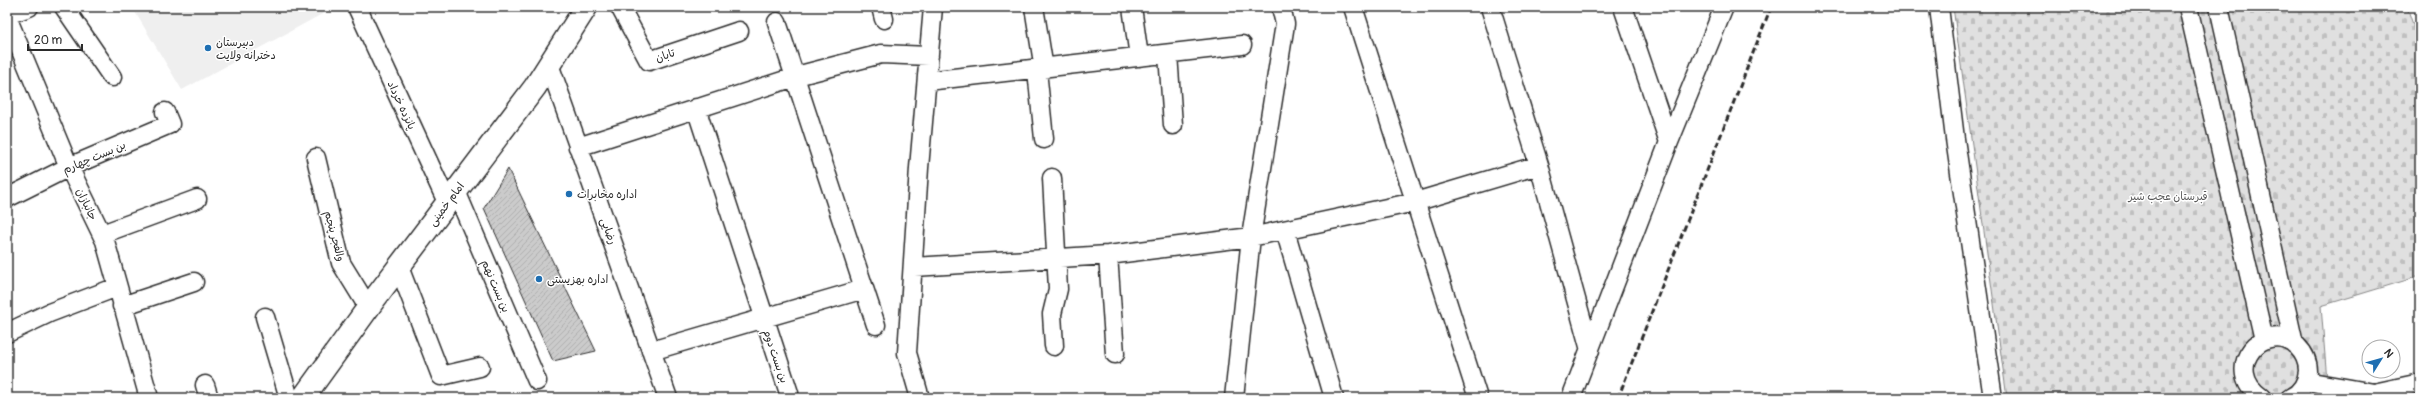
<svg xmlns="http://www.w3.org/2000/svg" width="2427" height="405" viewBox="0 0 2427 405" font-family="Pangolin,'Playpen Sans Arabic',sans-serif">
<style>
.built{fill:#efefef}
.cemetery{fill:url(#cemetery-stones);stroke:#868686}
.building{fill:url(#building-hatch);stroke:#2b2b2b}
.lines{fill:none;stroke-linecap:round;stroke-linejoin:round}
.minor-casing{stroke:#2b2b2b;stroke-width:21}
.major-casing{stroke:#2b2b2b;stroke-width:25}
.minor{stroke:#fff;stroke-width:18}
.major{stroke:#fff;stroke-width:22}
.rail{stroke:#2b2b2b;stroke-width:3;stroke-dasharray:6 3;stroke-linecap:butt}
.poi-dot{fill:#1f6fb2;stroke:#fff;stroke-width:1.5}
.labels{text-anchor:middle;stroke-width:3;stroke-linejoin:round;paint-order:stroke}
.poi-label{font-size:11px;fill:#2b2b2b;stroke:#fff;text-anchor:start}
.street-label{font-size:11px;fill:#2b2b2b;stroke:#fff}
.park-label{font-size:11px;fill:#585858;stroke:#fff}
</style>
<defs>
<pattern id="cemetery-stones" width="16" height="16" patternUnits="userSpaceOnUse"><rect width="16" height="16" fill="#e0e0e0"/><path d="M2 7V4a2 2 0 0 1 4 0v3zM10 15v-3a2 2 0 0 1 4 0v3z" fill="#c0c0c0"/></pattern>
<pattern id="building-hatch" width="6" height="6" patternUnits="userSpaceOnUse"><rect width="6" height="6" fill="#cbcbcb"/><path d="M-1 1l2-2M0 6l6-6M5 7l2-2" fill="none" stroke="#aeaeae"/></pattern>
</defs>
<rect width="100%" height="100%" fill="#fff"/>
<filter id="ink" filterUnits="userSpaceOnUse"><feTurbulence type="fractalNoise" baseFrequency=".025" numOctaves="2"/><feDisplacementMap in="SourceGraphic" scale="8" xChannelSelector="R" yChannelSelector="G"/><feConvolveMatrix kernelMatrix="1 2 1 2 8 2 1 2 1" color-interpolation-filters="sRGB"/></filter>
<g filter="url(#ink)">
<path class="built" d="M132 7H335L182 90Z"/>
<path class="cemetery" d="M1953 7H2407L2420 45V276L2321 306 2328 393 2305 398H2007Z"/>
<path class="building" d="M508 169 596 351 553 361 484 208Z"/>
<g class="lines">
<defs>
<path id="minor" d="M64 7 112 77
M357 7 447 202
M620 7 649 61 739 31
M881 7 884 19
M1034 7 1044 69
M1132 7 1139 57
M1353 7 1478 398
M1490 7 1539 165 1590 350
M1623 7 1669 142
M1939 7 1955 139 1993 398
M2188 7 2264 340
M2219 7 2294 344
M7 15 29 7
M7 17 69 167 105 241 149 398
M777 22 876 325
M1168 54 1173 125
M549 64 668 398
M1037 70 1044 139
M927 81 1242 45
M696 108 789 393
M578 147 804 74 881 54 929 56
M316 158 341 263 368 307
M1052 178 1058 289 1052 314 1054 346
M456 191 537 381
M7 198 69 167 170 124 165 112
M1285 230 1334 398
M102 234 197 199
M1108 255 1115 354
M399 267 441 376 480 367
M914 267 1108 255 1251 237 1415 202 1539 165
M122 306 194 282
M265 317 289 398
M7 333 49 313 117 287
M651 351 864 289
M2306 381 2374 393 2420 383
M205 385 209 398
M920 398 907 353 919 168 933 7
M1234 398 1251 237 1285 24 1281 7
M1571 398 1669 142 1724 7
M2262 398C2219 370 2265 316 2297 346 2304 353 2308 361 2308 371 2307 382 2301 393 2290 398"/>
<path id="major" d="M303 398 376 297 535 87 586 7"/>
</defs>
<use href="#minor" class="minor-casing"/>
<use href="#major" class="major-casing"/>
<use href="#minor" class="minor"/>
<use href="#major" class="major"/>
<path class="rail" d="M1618 398 1771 7"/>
</g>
</g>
<g class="poi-dot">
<circle cx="208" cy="48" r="4"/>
<circle cx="569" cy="194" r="4"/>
<circle cx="539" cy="279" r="4"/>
</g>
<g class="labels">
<g class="poi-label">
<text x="216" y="46">دبیرستان<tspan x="216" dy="13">دخترانه ولایت</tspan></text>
<text x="577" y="198">اداره مخابرات</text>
<text x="547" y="283">اداره بهزیستی</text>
</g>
<g class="street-label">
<text transform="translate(665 55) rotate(-19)" y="4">تابان</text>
<text transform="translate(402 105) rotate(65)" y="4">پانزده خرداد</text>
<text transform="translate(94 157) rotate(-23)" y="4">بن بست چهارم</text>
<text transform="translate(87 204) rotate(64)" y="4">جانبازان</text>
<text transform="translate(446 204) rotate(-53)" y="4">امام خمینی</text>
<text transform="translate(609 231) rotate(70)" y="4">رضایی</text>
<text transform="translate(335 236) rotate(75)" y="4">والفجر پنجم</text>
<text transform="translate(496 286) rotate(67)" y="4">بن بست نهم</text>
<text transform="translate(776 356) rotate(71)" y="4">بن بست دوم</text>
</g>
<g class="park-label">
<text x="2168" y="200">قبرستان عجب شیر</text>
</g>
</g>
<rect width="2427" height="405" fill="none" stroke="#fff" stroke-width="24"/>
<rect x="12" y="12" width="2403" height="381" fill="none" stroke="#2b2b2b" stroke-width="1.5" filter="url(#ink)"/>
<g transform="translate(2381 359) rotate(53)"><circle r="19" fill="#ffffff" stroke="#aaaaaa"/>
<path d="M0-3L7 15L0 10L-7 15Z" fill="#1f6fb2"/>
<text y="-6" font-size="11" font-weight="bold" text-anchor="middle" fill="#2b2b2b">N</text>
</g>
<path d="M28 44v6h54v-6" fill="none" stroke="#2b2b2b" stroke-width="2"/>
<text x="34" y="44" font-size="12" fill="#2b2b2b" stroke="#ffffff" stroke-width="3" paint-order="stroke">20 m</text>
</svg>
